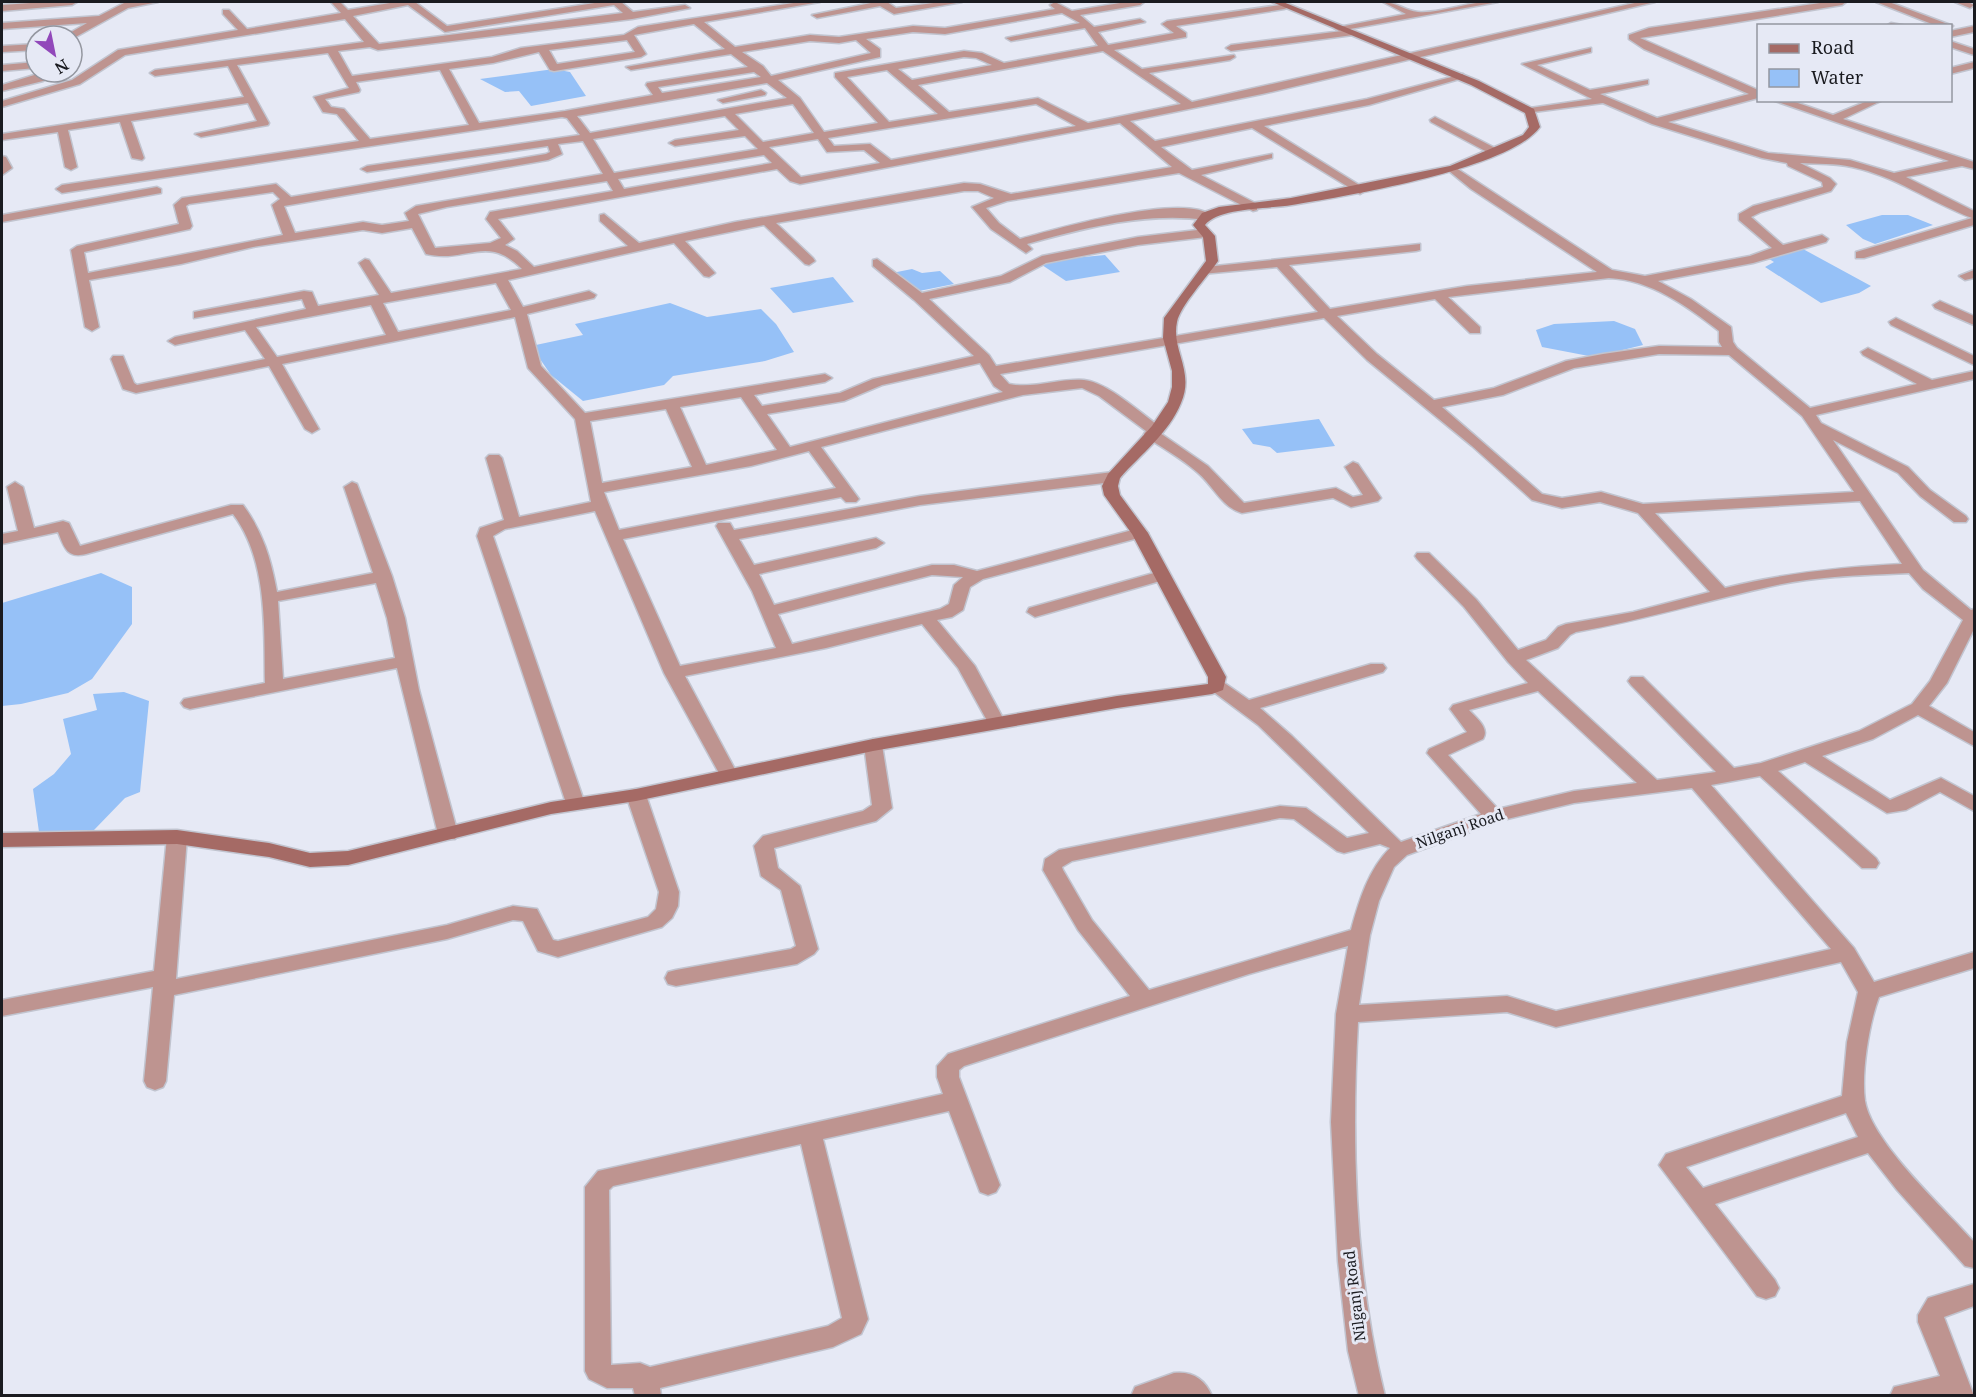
<svg xmlns="http://www.w3.org/2000/svg" width="1976" height="1397" viewBox="0 0 1976 1397" font-family="'Noto Serif',serif">
<style>
.water{fill:#96c1f7}
.lines{fill:none;stroke-linecap:round;stroke-linejoin:round}
.street-casing{stroke:#c1c4cf;stroke-width:3}
.secondary-casing{stroke:#c1c4cf;stroke-width:3}
.street{fill:#be9490;fill-rule:evenodd}
.secondary{fill:#a56a65;fill-rule:evenodd}
.labels{text-anchor:middle;stroke-width:6;stroke-linejoin:round;paint-order:stroke}
.street-label{font-size:15px;fill:#1a1b20;stroke:#e6e9f5}
</style>
<rect width="100%" height="100%" fill="#e6e9f5"/>
<path class="water" d="M554 69 570 72 586 96 531 106 519 91 505 92 480 79Z
M1882 215H1908L1933 225 1875 244 1863 239 1846 225Z
M1803 249 1871 286 1859 293 1821 303 1765 267 1774 262 1766 257Z
M1105 255 1120 272 1066 281 1042 265 1063 259Z
M912 269 922 273 940 271 954 284 919 291 892 273Z
M833 277 854 302 793 313 770 288Z
M670 303 707 317 761 309 776 324 794 352 765 361 673 376 664 385 583 401 551 375 531 346 583 335 575 324Z
M1614 321 1635 329 1643 345 1594 357 1542 347 1536 330 1554 324Z
M1319 419 1335 446 1277 453 1270 447 1253 444 1242 429Z
M101 573 132 587V624L92 679 68 693 21 704 2 706V603Z
M124 692 149 701 140 792 125 798 94 830 39 832 33 789 54 774 71 754 63 719 97 710 93 694Z"/>
<g class="lines">
<defs>
<path id="street" d="M45 2H77L72 5 2 11V5Z
M126 2H158L128 8 72 39V36H66L68 34 87 23 2 29V23L99 16Z
M331 2H340L348 10 396 2H415L447 26 601 2H621L633 12 685 5 690 8 632 19 378 50 370 47 338 51 352 76 492 57 521 48 624 35 638 27 800 2H820L704 22 735 47 810 35 839 37 913 26 945 28 1055 9 1050 5 1055 2 1072 11 1126 2H1144L1140 5 1080 15 1094 27 1140 19 1145 22 1098 32 1108 45 1174 33 1162 24 1167 21 1287 4V8L1284 9 1176 26 1186 33V37L1114 50 1142 69 1234 55 1235 57 1230 60 1149 73 1192 102 1639 2H1655L1262 94 1130 121 1155 141 1367 99 1463 74V78L1369 105 1264 126 1364 188 1366 190 1360 194 1252 128 1161 147 1192 170 1272 154V158L1201 175 1257 204V210L1253 211 1179 173 1007 201 986 208 999 223 1020 239C1055 229 1185 192 1212 216L1206 220C1144 212 1086 228 1027 244L1032 249 1026 253 991 229 972 207 994 198 978 191H964L776 223 813 258 815 261 809 265 805 264 764 225 685 241 715 273 709 277 704 276 674 243 508 280 523 307 589 291 596 295 594 298 527 314 541 366 585 413 825 374 832 378 825 382 754 395 762 406 840 393 873 379 974 356 914 300 873 266V260L877 259 922 293 1001 276 1042 256 1138 237 1206 229 1212 233 1206 237 1138 245 1046 263 1010 282 929 299 989 355 996 366 1318 312 1277 267 1202 274V268L1206 267 1420 244V250L1416 251 1289 265 1330 309 1467 286 1597 272 1471 189 1449 171 1447 169 1453 166 1612 270 1645 276 1750 256 1772 248 1739 220V214L1753 206 1823 187 1822 182 1788 166 1787 163 1762 158 1652 124 1603 103 1526 113V109L1530 108 1592 99 1522 64 1591 48V52L1537 65 1590 90 1648 80V84L1600 94 1657 118 1749 94 1644 49 1629 39V35L1649 28 1827 2H1846L1842 5 1640 38 1758 90V98L1668 122 1768 153 1850 160 1894 173 1949 161 1772 100H1789L1833 115 1870 100H1883L1843 119 1974 162V169L1962 166 1906 177 1974 211V225L1864 258H1856V252L1972 218C1930 202 1895 176 1852 167 1835 163 1817 164 1800 163L1830 178 1836 184 1831 191 1761 212 1751 217 1783 245 1822 235 1828 239 1826 242 1753 263 1658 281 1691 299 1731 327 1733 342 1737 348 1810 408 1917 384 1863 355 1861 352 1868 348 1932 380 1974 371V379L1816 415 1821 423 1908 467 1930 490 1966 516 1968 519 1966 522H1954L1920 496 1898 473 1833 440 1923 570 1971 610 1974 609V629L1947 683 1929 706 1974 732V746L1918 715 1873 739 1822 756 1890 800 1941 778 1974 796V811L1940 792 1906 810 1887 813 1805 762 1778 771 1876 858 1879 863 1876 868H1862L1760 776 1711 785 1854 948 1874 982 1974 952V968L1879 997C1869 1024 1861 1073 1865 1101 1872 1143 1945 1209 1974 1242V1268L1965 1266 1897 1190 1868 1153 1715 1204 1775 1280 1779 1288 1775 1296 1766 1299 1757 1296 1659 1165 1666 1154 1842 1096 1847 1042 1858 992 1841 962 1556 1027 1507 1012 1358 1022C1351 1145 1355 1275 1385 1396H1359L1348 1351 1338 1261 1331 1122 1336 1014 1348 946 1249 974 964 1066 959 1070V1077L1000 1185 996 1192 988 1195 980 1192 949 1111 823 1139 868 1319 861 1334 833 1347 660 1388 661 1396H635L633 1388H607L589 1379 585 1371V1187L598 1171 943 1094 937 1077V1066L948 1054 1130 996 1078 930 1043 870 1045 859 1059 850 1280 806 1306 808 1347 838 1369 833 1258 725 1211 690 1208 686 1211 682H1223L1249 700 1371 664H1383L1386 668 1383 672 1260 708 1292 736 1401 842 1481 814 1427 753 1429 749 1467 732 1450 709 1453 705 1528 683 1508 662 1464 607 1417 559 1415 556 1417 553H1429L1476 599 1518 650 1546 640 1558 627 1566 624 1633 612 1710 592 1638 513 1600 502 1562 508 1532 500 1472 446 1367 360 1324 318 1000 374 1009 384C1035 389 1059 378 1084 380 1107 382 1142 414 1160 427L1162 430 1160 433 1208 466 1244 503 1336 488 1353 497 1363 495 1345 467 1353 462 1358 464 1381 498 1378 501 1351 507 1333 498 1242 513C1221 507 1213 485 1197 472 1182 459 1163 448 1146 437L1144 434 1146 431 1099 396 1082 388 1023 395 821 447 859 499 856 502H846L841 497 623 539 680 666 776 648 752 591 716 526 718 523H730L734 530 920 496 1113 472 1121 477 1113 482 920 505 739 539 754 565 876 538 884 543 876 548 759 574 774 605 932 565H954L977 571 1140 528 1148 533 1146 536 983 579 970 587 963 610 952 617 937 620 975 666 1005 722 1002 726H990L958 668 922 624 826 648 685 676 738 775 736 779H722L720 775 664 673 595 511 505 529 493 536 585 804 582 809H568L477 536 480 528 504 520 486 458 489 455H499L502 458 519 517 591 502 575 419 528 368 515 317 282 364 319 429 312 433 305 429 269 366 136 393 123 389 111 359 113 356H123L134 383 137 385 265 359 245 330 175 345 168 341 175 337 306 309 302 299 194 318V312L199 311 304 291 312 292 318 306 379 295 359 263 365 259 369 260 391 293 522 269C486 233 467 264 426 254L412 228 382 233 363 230 253 247 181 264 89 280 99 327 92 331 85 327 71 250 77 246 179 224 174 205 182 198 276 184 291 197 546 154 550 152 548 146 367 172 361 169 367 166 580 135 567 118 562 117 62 193 56 189 62 185 359 141 337 114 323 112 314 97 349 88 328 53 237 65 269 123 268 125 201 137 195 134 257 121 248 103 131 121 144 158 142 160 132 158 120 122 68 130 77 167 71 170 65 167 58 132 2 140V134L244 97 228 66 155 76 150 73 155 70 364 42 345 19 125 55 80 84 2 107V101L72 80 118 50 238 30 223 14V10H229L247 29 341 13ZM408 5 445 32 614 5 623 13 379 44 353 16ZM1062 13 1080 23 1006 38 1011 41 1085 28 1098 46 1004 63 982 53 964 51 835 73V77L878 123 824 132 800 98 778 80 880 57V49L866 39 913 32 945 34ZM694 24 725 49 626 67 631 70 731 54 748 67 647 83 646 85 653 95 565 111 479 123 449 69 493 63 539 52 550 70 554 71 641 57 646 54 634 35ZM627 40 635 52 557 64 549 50ZM856 40 871 53 771 76 763 66 742 52 810 41 839 43ZM1103 51 1181 104 1088 123 1038 98 949 112 918 85ZM964 57 976 58 992 65 912 80 898 69ZM440 70 469 125 370 139 344 109 331 107 325 99 359 92 360 90 356 82ZM887 70 938 114 889 122 847 77ZM754 72 761 77 662 93 658 87ZM767 83 787 98 590 133 577 116ZM793 104 814 133 763 142 735 114ZM1036 104 1076 126 891 160 870 144 834 146 828 138ZM725 116 739 130 675 140 669 143 675 146 745 136 758 149 614 173 593 139ZM1120 123 1172 167 1011 194 980 184 964 183 735 222 639 243 604 214 600 215V221L628 246 534 267 517 251 505 245 514 239 498 219 777 169 790 181 800 184ZM818 139 827 152 864 150 880 163 801 177 769 147ZM583 141 603 174 416 206 405 213 409 221 382 225 363 222 295 233 284 206 548 160 562 154 558 144ZM764 155 772 163 624 189 618 179ZM607 181 613 191 490 212 486 219 501 238 490 243 435 248 418 214 447 207ZM273 192 280 199 272 205 283 235 88 273 84 252 190 229 192 226 186 206 189 204ZM1609 278C1651 280 1687 306 1719 331V342L1722 347 1659 346 1603 354 1566 361 1494 388 1434 400 1377 354 1337 316 1435 299 1470 333H1480V327L1448 297ZM496 283 511 310 398 332 383 303ZM371 305 386 335 277 357 256 327ZM1659 354 1729 355 1802 416 1854 492 1643 504 1601 492 1562 498 1542 494 1442 407 1503 395 1574 368ZM980 363 994 386 1003 392 790 447 767 414 844 401 882 385ZM741 397 777 450 706 465 680 407ZM666 409 692 467 602 483 590 421ZM809 451 836 488 619 530 604 492 751 466ZM1860 501 1902 564C1842 567 1784 573 1725 588L1655 513ZM1909 573 1923 589 1963 620 1930 681 1912 704 1859 731 1761 763 1734 768 1643 677H1631L1628 681 1631 685 1716 772 1657 780 1526 660 1558 648 1570 635 1576 632C1644 620 1709 600 1777 585 1820 576 1865 575 1909 573ZM932 575 963 577 954 585 949 604 940 609 792 644 778 614ZM1538 691 1637 783 1574 791 1498 809 1448 755 1483 739C1490 728 1476 718 1469 710ZM1692 788 1831 949 1556 1011 1507 996 1359 1005 1370 935 1379 901 1394 867 1407 855 1499 821 1574 803ZM1280 818 1294 819 1337 851 1344 853 1380 844 1390 848C1368 870 1359 901 1351 930L1149 990 1092 920 1063 870 1062 867 1072 861ZM1846 1113 1858 1137 1703 1188 1686 1167ZM801 1144 842 1318 828 1326 650 1367 640 1363 611 1365 609 1190 613 1186Z
M876 2H887L896 8 941 2H962L894 14 880 6 817 18 812 15Z
M1383 2C1396 2 1406 11 1418 12 1441 14 1471 0 1498 2L1339 31 1334 28 1406 14Z
M1876 2H1889L1953 26 1950 28V26H1937Z
M1955 2H1968L1974 5 1970 8Z
M1891 23 1907 26H1886Z
M1974 26V32L1950 37V31Z
M1350 30 1355 33 1353 35 1231 51 1226 48 1231 45Z
M1950 41 1974 49V55L1950 47Z
M36 44V50L2 52V46Z
M36 62V68L2 71V65Z
M1974 62V68L1950 74V68Z
M44 72H57L43 81 2 91V85Z
M761 90 766 93 765 95 723 103 718 100Z
M1435 117 1497 149 1499 151 1489 153 1431 122 1430 120Z
M2 156 6 157 12 168 2 175Z
M157 187 161 189V193L2 222V215Z
M1974 270V278L1965 280 1959 276Z
M1940 301 1974 316V325L1935 308 1933 305Z
M1896 318 1974 356V365L1891 325 1889 322Z
M15 482 23 487 34 528 63 521 69 523 80 546 231 505H243C263 532 271 559 277 592L373 573 344 487 352 482 357 484 392 576 405 618 419 690 458 834 455 839H441L438 834 397 668 190 709 184 707 181 703 184 699 265 683C264 628 268 560 233 514L86 554C67 559 64 547 58 532L2 544V534L18 531 7 487ZM376 583 387 618 395 658 283 679 278 601Z
M1161 571 1167 573 1169 576 1167 579 1035 617 1027 612 1029 608Z
M873 739 882 745 892 808 876 821 774 848 778 868 800 886 818 949 814 954 797 964 676 986 668 984 665 978 668 972 676 970 791 949 796 946 781 890 761 876 754 846 763 836 863 811 872 805 864 745Z
M636 789 643 791 646 795 679 892 678 906 672 918 662 927 558 957 538 951 523 921 513 920 447 939 174 995 166 1081 163 1087 155 1090 147 1087 144 1081 153 987 2 1016V1000L154 971 167 837 170 832H184L187 837 176 979 447 925 513 906 537 909 553 940 558 941 648 917 656 909 659 892 626 795 629 791Z
M1974 1284V1306L1944 1317 1974 1396H1890L1894 1387 1940 1376 1918 1322V1315L1928 1298Z
M1174 1373C1192 1371 1205 1379 1212 1396H1131L1135 1387Z"/>
<path id="secondary" d="M1272 2H1283L1479 81 1534 109 1540 127C1510 169 1347 196 1292 205 1270 209 1219 207 1205 225L1215 236 1218 261C1208 276 1180 306 1177 322 1171 350 1195 371 1181 403 1169 433 1141 454 1120 478L1118 486 1120 495 1148 533 1226 677 1223 690 1212 694 1117 708 873 751 636 801 551 814 348 865 310 867 269 857 177 844 2 847V833L177 830 269 843 310 853 348 851 551 802 636 789 873 739 1117 696 1208 684V677L1132 534 1104 495 1102 486 1108 474 1152 426 1168 402 1172 387V371L1163 338 1164 318 1206 261 1203 237 1193 225 1202 213 1219 207 1291 198 1450 166 1523 135 1529 127 1525 113 1471 85Z"/>
</defs>
<use href="#street" class="street-casing"/>
<use href="#secondary" class="secondary-casing"/>
<use href="#street" class="street"/>
<use href="#secondary" class="secondary"/>
</g>
<g class="labels">
<g class="street-label">
<text transform="translate(1460 829) rotate(-19)" y="5">Nilganj Road</text>
<text transform="translate(1355 1296) rotate(-97)" y="5">Nilganj Road</text>
</g>
</g>
<rect width="1976" height="1397" fill="none" stroke="#1a1b20" stroke-width="6"/>
<rect x="1757" y="24" width="195" height="78" fill="#e6e9f5" stroke="#9497a0" stroke-width="1.5"/>
<rect x="1769" y="44" width="30" height="9" fill="#a56a65" stroke="#9497a0" stroke-width="1.5"/>
<text x="1811" y="54" font-size="18" fill="#1a1b20">Road</text>
<rect x="1769" y="69" width="30" height="18" fill="#96c1f7" stroke="#9497a0" stroke-width="1.5"/>
<text x="1811" y="84" font-size="18" fill="#1a1b20">Water</text>
<g transform="translate(54 54) rotate(148)"><circle r="28" fill="#e6e9f5" stroke="#9497a0" stroke-width="1.5"/>
<path d="M0-4.5L10 22L0 15L-10 22Z" fill="#9148ba"/>
<text y="-9" font-size="16" font-weight="bold" text-anchor="middle" fill="#1a1b20">N</text>
</g>
</svg>
